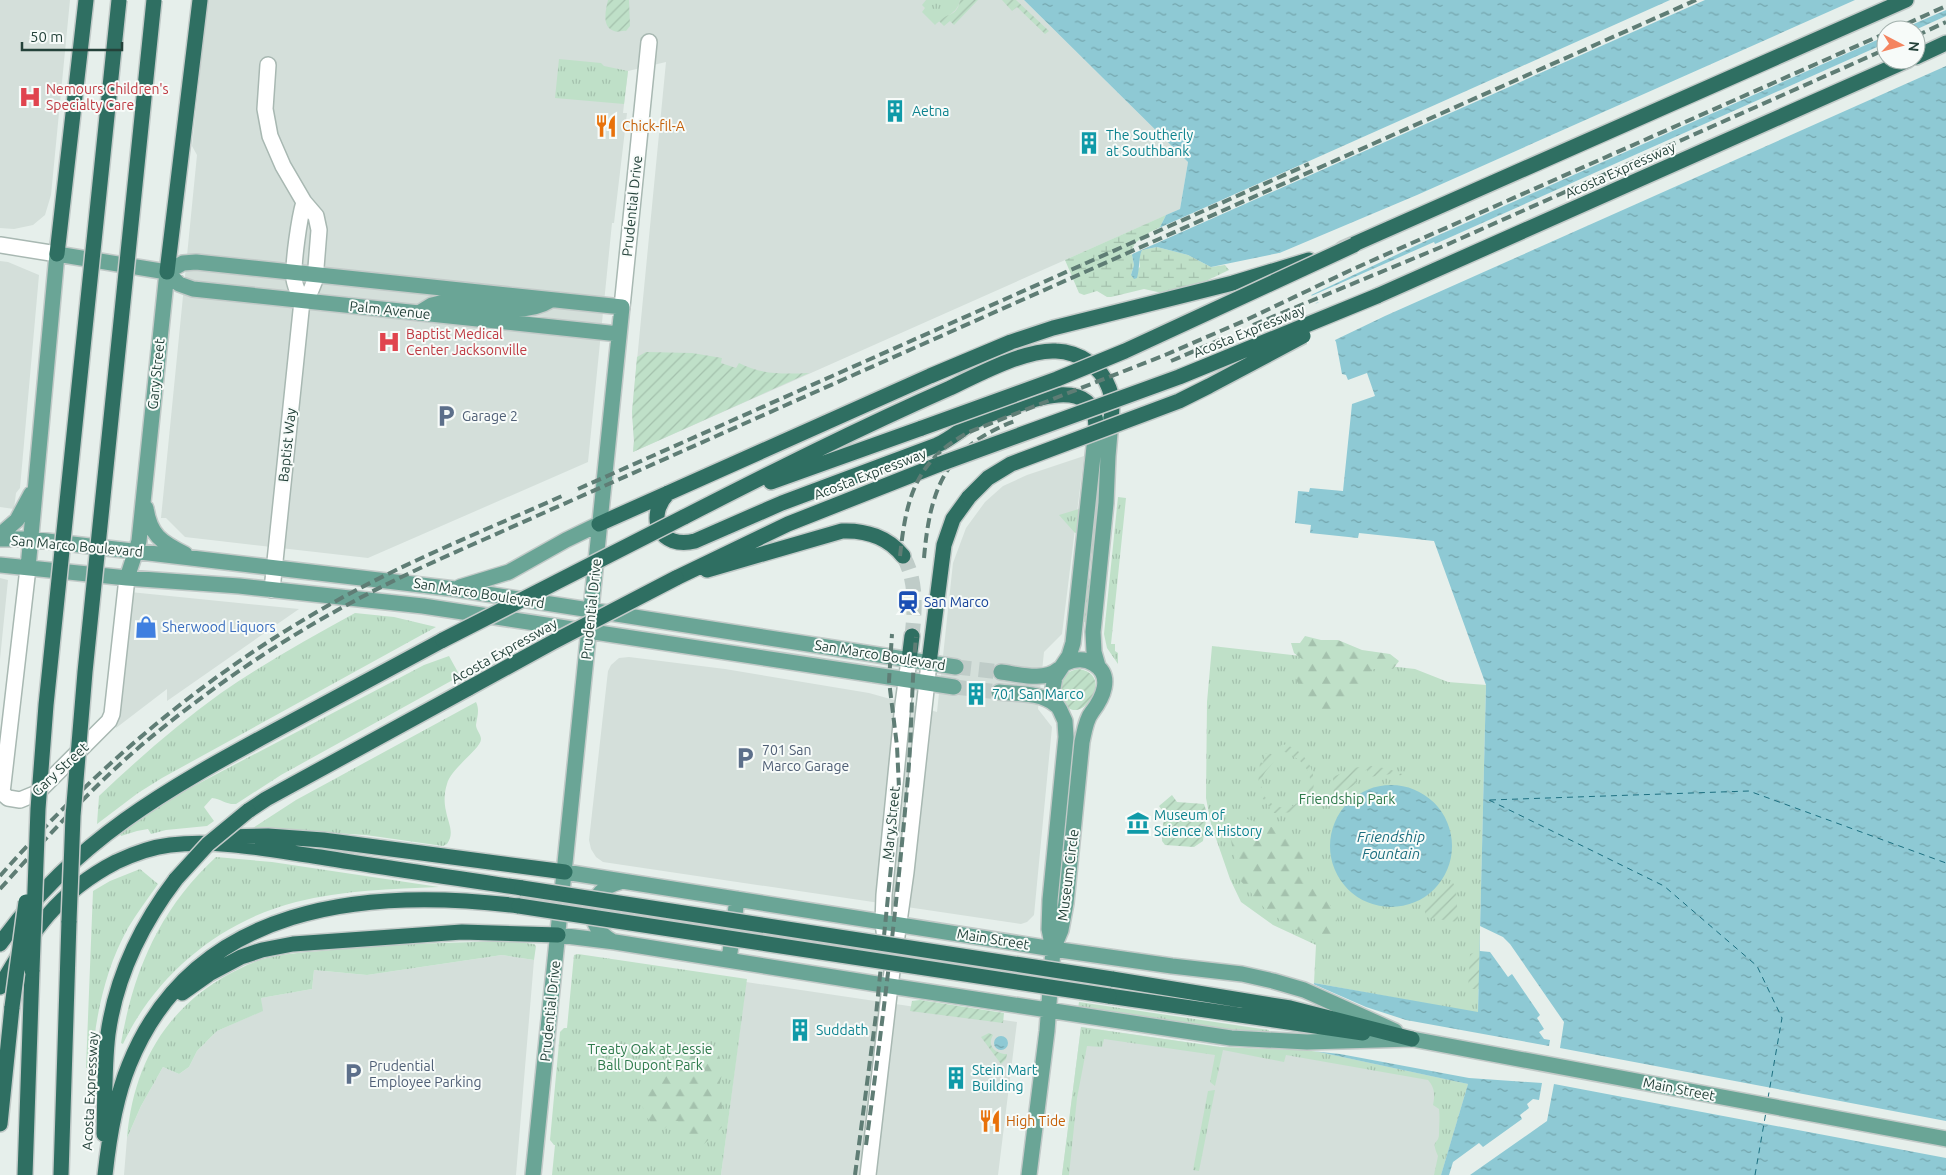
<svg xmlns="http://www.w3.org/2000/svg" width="1946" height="1175" viewBox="0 0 1946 1175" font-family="Ubuntu,sans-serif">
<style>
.built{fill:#d4dfda}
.grass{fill:url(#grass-tufts)}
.forest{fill:url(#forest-firs)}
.wetland{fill:url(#wetland-marsh)}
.garden{fill:url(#garden-furrows)}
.water{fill:url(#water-ripples);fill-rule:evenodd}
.pier{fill:#e6efeb}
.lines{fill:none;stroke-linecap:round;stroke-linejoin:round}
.ferry{stroke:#1c6f80;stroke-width:1;stroke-dasharray:6 5;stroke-linecap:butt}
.major-tunnel{stroke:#bfccc8;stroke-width:15;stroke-dasharray:15 8;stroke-linecap:butt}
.highway-tunnel{stroke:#bfccc8;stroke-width:15;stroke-dasharray:15 8;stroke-linecap:butt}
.minor-casing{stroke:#a8b8b2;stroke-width:18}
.major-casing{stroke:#c2cac8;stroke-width:18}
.highway-casing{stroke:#c2cac8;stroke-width:18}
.minor{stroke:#fff;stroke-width:15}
.major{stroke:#6aa596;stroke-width:15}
.highway{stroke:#2f6f62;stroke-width:15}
.rail{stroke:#5f7d75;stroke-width:4;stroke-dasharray:10 5;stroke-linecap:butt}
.highway-bridge-casing{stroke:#c2cac8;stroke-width:18;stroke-linecap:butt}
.highway-bridge{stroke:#2f6f62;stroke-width:15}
.labels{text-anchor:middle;stroke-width:4;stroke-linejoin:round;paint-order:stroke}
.health-label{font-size:14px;fill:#be3a42;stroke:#f7fbf9;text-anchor:start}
.culture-label{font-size:14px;fill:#0d838f;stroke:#f7fbf9;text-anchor:start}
.food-label{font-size:14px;fill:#c56008;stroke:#f7fbf9;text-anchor:start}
.street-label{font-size:14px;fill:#24423a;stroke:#f7fbf9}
.service-label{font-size:14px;fill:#4e5e75;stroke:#f7fbf9;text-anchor:start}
.transit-label{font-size:14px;fill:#164399;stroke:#f7fbf9;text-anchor:start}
.shop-label{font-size:14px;fill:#366cbe;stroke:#f7fbf9;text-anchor:start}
.park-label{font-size:14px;fill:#2d7a4b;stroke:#f7fbf9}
.water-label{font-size:15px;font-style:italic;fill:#1c6f80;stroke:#f7fbf9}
</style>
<defs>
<pattern id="grass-tufts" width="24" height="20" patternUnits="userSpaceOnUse" patternTransform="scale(1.25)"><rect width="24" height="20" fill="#bfe0c8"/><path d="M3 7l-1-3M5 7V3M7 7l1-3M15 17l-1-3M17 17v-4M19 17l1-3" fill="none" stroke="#a4c1ad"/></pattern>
<pattern id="forest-firs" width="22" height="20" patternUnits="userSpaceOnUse" patternTransform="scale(1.25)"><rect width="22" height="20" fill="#bfe0c8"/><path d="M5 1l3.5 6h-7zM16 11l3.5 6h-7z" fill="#a4c1ad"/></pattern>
<pattern id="wetland-marsh" width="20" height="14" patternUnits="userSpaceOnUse" patternTransform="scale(1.25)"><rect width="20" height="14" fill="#bfe0c8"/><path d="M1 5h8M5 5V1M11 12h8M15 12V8" fill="none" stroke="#a4c1ad"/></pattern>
<pattern id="garden-furrows" width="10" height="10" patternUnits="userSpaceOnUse" patternTransform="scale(1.25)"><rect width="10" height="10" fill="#bfe0c8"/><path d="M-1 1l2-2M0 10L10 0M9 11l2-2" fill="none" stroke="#a4c1ad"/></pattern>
<pattern id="water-ripples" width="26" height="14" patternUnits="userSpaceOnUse" patternTransform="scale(1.25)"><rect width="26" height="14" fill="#8ec9d4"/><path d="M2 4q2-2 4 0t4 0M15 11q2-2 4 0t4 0" fill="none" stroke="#74a5ad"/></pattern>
</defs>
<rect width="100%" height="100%" fill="#e6efeb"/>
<path class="built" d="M0 0H70L51 195 45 215 33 225 14 229 0 228Z
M208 0H1024L1188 162 1180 209 633 452 634 441 632 412 666 62 628 71 623 113H627L614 223H612L588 462 368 558 185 537 166 518H161L197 155 192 146Z
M0 261 8 262 39 275 20 488 16 493 14 509 0 507Z
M1084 456 1062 634 1044 652 1038 709 1052 727 1034 915 1027 922 1021 924 603 862 596 857 591 849 589 840 608 671 611 665 619 658 629 657 725 669 869 693 937 712 953 563 966 528 985 502 1003 486 1027 475Z
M0 578 8 580 0 659Z
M130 592 299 609 167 701V689L116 728Z
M502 955 534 960 516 1175H124L127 1138 141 1106 163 1067 179 1074 189 1067 197 1051 217 1031 262 1011 261 998 312 989 314 970 367 975Z
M746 982 1017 1022 998 1175H721Z
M1081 1027 1220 1047 1293 1050 1305 1049 1468 1084 1441 1175H1062Z"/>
<path class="grass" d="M926 0H960C957 15 945 15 935 25L922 12 925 8 922 5Z
M559 59 601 63 604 66 628 71 624 104 555 98Z
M1118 497 1126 498 1111 644H1115V651L1118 653V664L1107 648 1104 634Z
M1082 508 1078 532 1075 533 1059 515Z
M355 613 394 617 436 627 162 778 138 793 97 824 99 796C138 759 178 724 221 693 264 663 310 638 355 613Z
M1212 646 1415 669 1448 682 1486 685 1478 1013 1314 983 1316 945 1273 925 1241 902 1230 879 1211 824 1206 798 1207 702Z
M449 656 460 676 281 775 236 804C227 805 221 799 212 798L204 807 214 821 207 826 166 830 151 834 148 829 137 831 121 836 120 834 173 797 424 665Z
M476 702C480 710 477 717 476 725 476 730 481 734 481 739 481 749 451 768 447 784 444 793 444 803 446 811 448 823 455 833 447 844L443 846 366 835 253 828 296 800Z
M216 857 272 862 439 887C392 889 343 890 296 902 221 921 156 974 123 1044L121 1043C134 969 160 909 216 857Z
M140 869 158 884C148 898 137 913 128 928 104 971 95 1020 91 1068H86L93 891 110 881Z
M508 941 534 944 536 946 534 960 502 955 367 975 314 970 312 989 261 998 263 1011 217 1031 197 1051 189 1067 179 1074 163 1067 141 1106 127 1138C133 1069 162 1014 222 978 236 970 251 962 267 958 280 955 294 953 308 952 321 951 334 951 346 946Z
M578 954 747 979 721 1175H552L555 1145H554L550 1140 560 1032 564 1028H567L574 955Z
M1079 1002 1269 1030 1268 1035 1242 1034 1078 1009Z
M1081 1027 1220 1047 1293 1050 1305 1049 1468 1084 1441 1175H1434L1438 1156C1430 1138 1439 1145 1439 1134 1439 1126 1440 1117 1439 1109L1433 1105C1435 1095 1435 1088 1428 1080L1286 1055 1284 1062 1223 1050 1215 1086 1210 1082 1215 1055 1104 1039 1102 1047 1087 1046 1077 1098 1069 1175H1062Z
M1215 1090 1199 1171 1193 1170 1208 1091Z"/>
<path class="forest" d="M1305 636 1321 640H1338L1362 650 1390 654 1399 661 1393 669H1372L1360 690 1346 710 1316 711C1304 698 1296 685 1294 667H1305L1307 663 1294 653 1291 643H1300Z
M1244 818 1296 835 1310 879 1338 916 1331 951 1267 911 1239 879 1229 831Z
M698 1050 713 1051 719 1055 723 1070 719 1087 723 1113 722 1127 703 1145 683 1141V1134L678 1121H671L664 1129C645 1124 638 1106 644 1089 656 1084 660 1072 672 1068L680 1054Z"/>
<path class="wetland" d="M1166 215 1160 227 1137 245 1132 255 1134 265 1131 275 1140 267 1139 257 1142 250 1157 247 1188 255 1211 267 1225 265 1229 270 1189 289 1167 294 1144 289 1111 297H1107L1097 291 1084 295 1079 293 1065 260Z"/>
<path class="garden" d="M608 0H629L630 26 626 31C622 30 618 33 614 31 601 27 606 9 608 0Z
M960 0H978L954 25 950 21 944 26 939 21C949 12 957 17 960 0Z
M1002 0H1016L1049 31 1045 34 1017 7 1012 11Z
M646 352 692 353 722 358 721 363 736 368 739 363C762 375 784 374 809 373L633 452 634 441 632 412 637 357Z
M1096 494 1098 496 1093 551 1091 554 1089 553Z
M1086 577 1090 579 1086 621 1083 623Z
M1079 669C1118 675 1078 733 1062 700 1055 687 1063 670 1079 669Z
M1282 744C1305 749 1319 772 1312 794 1310 800 1307 807 1301 809 1293 813 1283 813 1274 813L1261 796 1262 792C1281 830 1333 790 1299 760 1294 756 1285 752 1279 749Z
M1269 753 1276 757C1271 770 1260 770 1262 788L1258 786 1260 762 1263 763 1265 754Z
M1366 766C1382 767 1392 769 1406 776L1391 774 1369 777 1367 770 1353 774 1357 783 1342 793 1334 802 1333 777 1353 768Z
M1172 795 1177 802 1204 804 1207 813 1203 841 1194 847 1165 845 1162 841 1164 813 1159 806Z
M1452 881 1456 888 1458 922 1430 918 1426 916 1424 908 1443 893Z
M1480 951 1479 989H1468L1470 954Z
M920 1000 1004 1013 1003 1023 910 1011 912 1001Z
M989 1033 993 1035C986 1047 997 1054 1007 1054L1006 1059 1001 1064 981 1037Z"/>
<path class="water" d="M1024 0H1946V1175H1441L1468 1084 1305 1049 1314 983 1478 1012 1486 685 1434 541 1359 533 1358 538 1310 533 1311 525 1295 523 1298 491 1309 492 1310 488 1343 491 1352 404 1375 396 1367 373 1348 380 1346 375 1342 374 1336 342 1304 281 1279 253 1211 267 1188 255 1157 247 1142 250C1138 259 1140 268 1137 278L1134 279 1131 275 1134 265 1132 255 1137 245 1160 227 1166 215 1180 209 1188 162ZM1886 30H1916V60H1886Z
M1330 846a61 61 0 1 1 122 0a61 61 0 1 1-122 0Z
M994 1043a7 7 0 1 1 14 0a7 7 0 1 1-14 0Z"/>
<path class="pier" d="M1670 0H1705L1130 255 1135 243 1150 232Z
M1855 0H1946V10L1900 30H1886V36L1432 238 1309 296 1301 282 1278 256 1270 257 1417 195Z
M1946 16V66L1385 316 1333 341 1313 305 1319 302 1313 304 1309 297 1434 242 1435 244 1886 43V60H1916L1915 30Z
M1480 926 1503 937 1510 944 1564 1022 1560 1048 1946 1121V1158L1554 1084 1547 1121 1470 1175H1449L1453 1162 1479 1143 1483 1147 1522 1119 1520 1115 1529 1108 1527 1104 1533 1099 1539 1100 1542 1083 1469 1078 1340 1054 1302 1050 1311 983 1366 1007 1406 1020 1549 1046 1550 1040 1544 1039 1539 1032 1544 1029 1537 1018 1540 1015 1512 974 1508 977 1490 952 1480 951Z"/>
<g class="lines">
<path class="ferry" d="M1489 800 1664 886 1757 966 1782 1018 1768 1098
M1490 800 1749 791 1946 863
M1755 1175 1766 1112"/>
<path class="major-tunnel" d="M956 667 1001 672
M954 687 999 692"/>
<path class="highway-tunnel" d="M903 556C917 580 915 609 912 636"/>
<defs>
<path id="minor" d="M268 65 265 109 270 136 283 166 304 202 316 216 319 230 315 280 311 290 302 301
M0 245 57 254
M622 307 649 42
M272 590 302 301C299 294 295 287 294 279 293 262 299 219 304 202
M2 793 8 798 20 800 37 793 109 721 112 714 127 578
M2 793 28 568
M887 957 883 922 884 895 903 704 909 660
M868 1175 890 986 906 872 929 663"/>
<path id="major" d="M167 272 179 284 193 289 619 334
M419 313 432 305 444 302C478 303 520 319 551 300
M146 508C150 535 161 542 185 554
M0 535 17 520 31 494
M0 539H30L455 589 956 667
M0 565 127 578 239 586 423 606 954 687
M28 568 57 254 167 272 183 263 196 262 622 307 533 1175
M127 578 139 541 167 272
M460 587 509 572 566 540 599 524
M1001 672C1018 674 1044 682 1059 669
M999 692C1017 694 1041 692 1056 705
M565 872 1053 949 1172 966 1242 974 1273 981 1304 990 1395 1031
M558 935 615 942 877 984 1231 1038 1307 1042 1412 1039 1946 1139
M612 941C583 925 587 890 620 882
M1053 949 1061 930 1066 903 1082 742C1084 733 1086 719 1092 712 1102 699 1114 676 1094 664 1085 658 1074 659 1064 664
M729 960 737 899
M1029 1175 1047 1031 1053 949 1049 929 1050 900 1066 737 1065 721 1060 710 1053 699V688L1055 677 1069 656 1073 643 1096 428 1111 421 1108 456 1106 503 1093 632 1094 652 1098 666"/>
<path id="highway" d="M1916 57 1946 43
M1343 249 1906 0
M57 254 86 0
M167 272 200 0
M1377 296 1908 60
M771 482 922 428
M668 493C645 517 660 550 695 541L782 503 937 445C951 439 962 428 975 421 985 415 997 412 1008 408 1036 398 1096 376 1096 428
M684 517C772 472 859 428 950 388 977 375 1026 349 1056 351 1079 352 1101 366 1109 388 1113 398 1112 410 1111 421
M599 524 930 376 1011 342 1053 328 1233 283 1309 260
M707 570 842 531C865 530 888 537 903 556
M676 578 788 524 940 464
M909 660 912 636
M929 663 944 545 953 519 969 497
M248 811 266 799 469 688
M226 837 268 836 323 840 565 872
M0 944C74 840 167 789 276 730 332 700 387 670 443 640
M1112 979 1290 1008 1412 1039
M0 987C31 932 58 892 116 862 133 854 152 847 170 845 219 839 271 850 320 857 387 868 455 878 522 888
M182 993 209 974 241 957 262 950 293 944 462 932 558 935
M1109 996 1363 1033
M0 1124 12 1007
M104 1134C105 1101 104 1067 108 1034 116 977 141 925 176 879
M25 1175 32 970
M61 1175 69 921
M105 1175C109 1138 115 1099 129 1065 194 903 368 887 519 906"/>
</defs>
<use href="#minor" class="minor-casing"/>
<use href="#major" class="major-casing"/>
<use href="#highway" class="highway-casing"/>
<use href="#minor" class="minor"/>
<use href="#major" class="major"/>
<use href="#highway" class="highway"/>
<path class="rail" d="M1893 30 1946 6
M1916 36 1946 22
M1253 325 1446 245 1886 49
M1171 361 1222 339
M578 489 1309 164
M900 556C906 499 915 461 969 432L1165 355 1246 320 1351 270 1886 33
M924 558C930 489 945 447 1015 421
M0 876C93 770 200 679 322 609 398 565 481 532 562 496
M0 889C46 838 92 787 144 743 210 688 282 639 358 599 399 577 442 558 485 539L1696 0
M866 1145C882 1026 897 907 907 788 912 738 911 687 916 637
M855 1175 876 1015 899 788 897 746 889 681 892 634"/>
<defs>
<path id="highway-bridge" d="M922 428 1057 379 1125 351 1354 245
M940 464 1179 377 1377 296
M969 497 988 478 1011 464 1179 401 1209 386 1303 336
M443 640 684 517
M469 688 553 642 676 578
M176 879 208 844 248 811
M522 888 1112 979
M519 906 1109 996
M69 921 73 816 85 672 154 0
M32 970 38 809 46 705 119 0
M12 1007 26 902"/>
</defs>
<use href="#highway-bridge" class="highway-bridge-casing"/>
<use href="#highway-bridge" class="highway-bridge"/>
</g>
<defs>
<symbol id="hospital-bare" viewBox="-9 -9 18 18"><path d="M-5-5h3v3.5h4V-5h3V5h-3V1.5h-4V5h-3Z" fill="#e0444e" stroke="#f7fbf9" stroke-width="2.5" paint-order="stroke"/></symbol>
<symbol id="building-bare" viewBox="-9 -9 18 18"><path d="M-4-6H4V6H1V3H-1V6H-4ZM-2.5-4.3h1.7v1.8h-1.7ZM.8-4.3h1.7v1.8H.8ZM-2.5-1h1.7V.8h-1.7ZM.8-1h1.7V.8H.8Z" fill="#0f9aa8" stroke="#f7fbf9" stroke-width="2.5" paint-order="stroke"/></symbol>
<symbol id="restaurant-bare" viewBox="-9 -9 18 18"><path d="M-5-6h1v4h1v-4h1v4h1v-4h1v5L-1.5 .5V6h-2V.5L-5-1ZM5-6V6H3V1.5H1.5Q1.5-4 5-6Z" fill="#e8710a" stroke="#f7fbf9" stroke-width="2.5" paint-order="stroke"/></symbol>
<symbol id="parking-bare" viewBox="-9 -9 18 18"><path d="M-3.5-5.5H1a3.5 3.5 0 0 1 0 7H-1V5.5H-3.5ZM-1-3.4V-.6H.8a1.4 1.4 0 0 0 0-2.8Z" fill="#5c6f8a" stroke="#f7fbf9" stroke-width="2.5" paint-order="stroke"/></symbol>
<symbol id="station-bare" viewBox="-9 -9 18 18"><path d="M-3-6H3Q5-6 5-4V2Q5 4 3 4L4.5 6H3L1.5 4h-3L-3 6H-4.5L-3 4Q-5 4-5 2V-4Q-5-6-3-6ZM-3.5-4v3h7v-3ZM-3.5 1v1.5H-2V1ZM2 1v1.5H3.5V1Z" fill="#1a4fb4" stroke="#f7fbf9" stroke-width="2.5" paint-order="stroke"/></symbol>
<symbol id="shop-bare" viewBox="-9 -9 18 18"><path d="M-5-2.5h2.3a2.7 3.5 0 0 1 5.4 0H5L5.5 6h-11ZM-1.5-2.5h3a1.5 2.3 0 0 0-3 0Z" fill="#3f7fe0" stroke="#f7fbf9" stroke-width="2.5" paint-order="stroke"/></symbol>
<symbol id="museum-bare" viewBox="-9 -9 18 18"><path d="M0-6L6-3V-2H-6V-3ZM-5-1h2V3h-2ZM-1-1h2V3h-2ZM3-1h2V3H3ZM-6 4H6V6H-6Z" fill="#0f9aa8" stroke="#f7fbf9" stroke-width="2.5" paint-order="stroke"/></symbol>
</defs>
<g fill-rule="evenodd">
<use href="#hospital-bare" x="14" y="81" width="32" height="32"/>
<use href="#building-bare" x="879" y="95" width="32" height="32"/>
<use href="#restaurant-bare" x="590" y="110" width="32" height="32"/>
<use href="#building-bare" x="1073" y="127" width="32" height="32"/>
<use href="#hospital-bare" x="373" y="326" width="32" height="32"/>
<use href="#parking-bare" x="430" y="400" width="32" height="32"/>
<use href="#station-bare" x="892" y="586" width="32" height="32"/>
<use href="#shop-bare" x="130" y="611" width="32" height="32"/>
<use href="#building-bare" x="960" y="678" width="32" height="32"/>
<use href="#parking-bare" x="729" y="742" width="32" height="32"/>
<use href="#museum-bare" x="1122" y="807" width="32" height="32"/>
<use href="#building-bare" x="784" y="1014" width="32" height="32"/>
<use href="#parking-bare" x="337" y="1058" width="32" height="32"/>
<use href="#building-bare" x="940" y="1062" width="32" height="32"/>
<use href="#restaurant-bare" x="974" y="1105" width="32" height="32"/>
</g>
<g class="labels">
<g class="health-label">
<text x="46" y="94">Nemours Children's<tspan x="46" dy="16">Specialty Care</tspan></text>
<text x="406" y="339">Baptist Medical<tspan x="406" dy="16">Center Jacksonville</tspan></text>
</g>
<g class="culture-label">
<text x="912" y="116">Aetna</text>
<text x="1106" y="140">The Southerly<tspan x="1106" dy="16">at Southbank</tspan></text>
<text x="992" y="699">701 San Marco</text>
<text x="1154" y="820">Museum of<tspan x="1154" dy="16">Science &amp; History</tspan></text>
<text x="816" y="1035">Suddath</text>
<text x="972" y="1075">Stein Mart<tspan x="972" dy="16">Building</tspan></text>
</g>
<g class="food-label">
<text x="622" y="131">Chick-fil-A</text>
<text x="1006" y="1126">High Tide</text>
</g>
<g class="street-label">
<text transform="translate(1620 170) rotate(-24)" y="5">Acosta Expressway</text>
<text transform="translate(632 206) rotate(-84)" y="5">Prudential Drive</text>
<text transform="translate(390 310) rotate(6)" y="5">Palm Avenue</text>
<text transform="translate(1249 331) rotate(-22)" y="5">Acosta Expressway</text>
<text transform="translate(156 374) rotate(-84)" y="5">Gary Street</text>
<text transform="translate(287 445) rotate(-84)" y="5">Baptist Way</text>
<text transform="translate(870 474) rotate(-21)" y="5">Acosta Expressway</text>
<text transform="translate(77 546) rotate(5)" y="5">San Marco Boulevard</text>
<text transform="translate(479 593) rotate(9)" y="5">San Marco Boulevard</text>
<text transform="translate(591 609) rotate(-84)" y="5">Prudential Drive</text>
<text transform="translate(504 651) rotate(-29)" y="5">Acosta Expressway</text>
<text transform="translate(880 655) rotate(9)" y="5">San Marco Boulevard</text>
<text transform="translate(60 769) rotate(-43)" y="5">Gary Street</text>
<text transform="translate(891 823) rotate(-84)" y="5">Mary Street</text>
<text transform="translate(1068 875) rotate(-83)" y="5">Museum Circle</text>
<text transform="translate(993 939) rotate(9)" y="5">Main Street</text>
<text transform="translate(550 1011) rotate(-84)" y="5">Prudential Drive</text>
<text transform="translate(1679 1089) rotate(11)" y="5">Main Street</text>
<text transform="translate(90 1091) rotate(-87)" y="5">Acosta Expressway</text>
</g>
<g class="service-label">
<text x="462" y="421">Garage 2</text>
<text x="762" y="755">701 San<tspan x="762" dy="16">Marco Garage</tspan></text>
<text x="369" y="1071">Prudential<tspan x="369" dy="16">Employee Parking</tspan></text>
</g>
<g class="transit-label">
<text x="924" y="607">San Marco</text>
</g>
<g class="shop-label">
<text x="162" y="632">Sherwood Liquors</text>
</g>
<g class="park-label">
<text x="1347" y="804">Friendship Park</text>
<text x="650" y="1054">Treaty Oak at Jessie<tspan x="650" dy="16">Ball Dupont Park</tspan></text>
</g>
<g class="water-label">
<text x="1391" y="842">Friendship<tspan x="1391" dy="17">Fountain</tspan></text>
</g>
</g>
<g transform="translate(1901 45) rotate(96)"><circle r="24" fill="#f7fbf9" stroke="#a3b1ad"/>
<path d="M0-4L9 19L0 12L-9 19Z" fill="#f4845f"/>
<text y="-8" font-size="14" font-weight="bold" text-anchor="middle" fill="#24423a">N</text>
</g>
<path d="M22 42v8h100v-8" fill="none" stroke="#24423a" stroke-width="2.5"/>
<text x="30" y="42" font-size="15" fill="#24423a" stroke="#f7fbf9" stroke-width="4" paint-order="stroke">50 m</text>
</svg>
